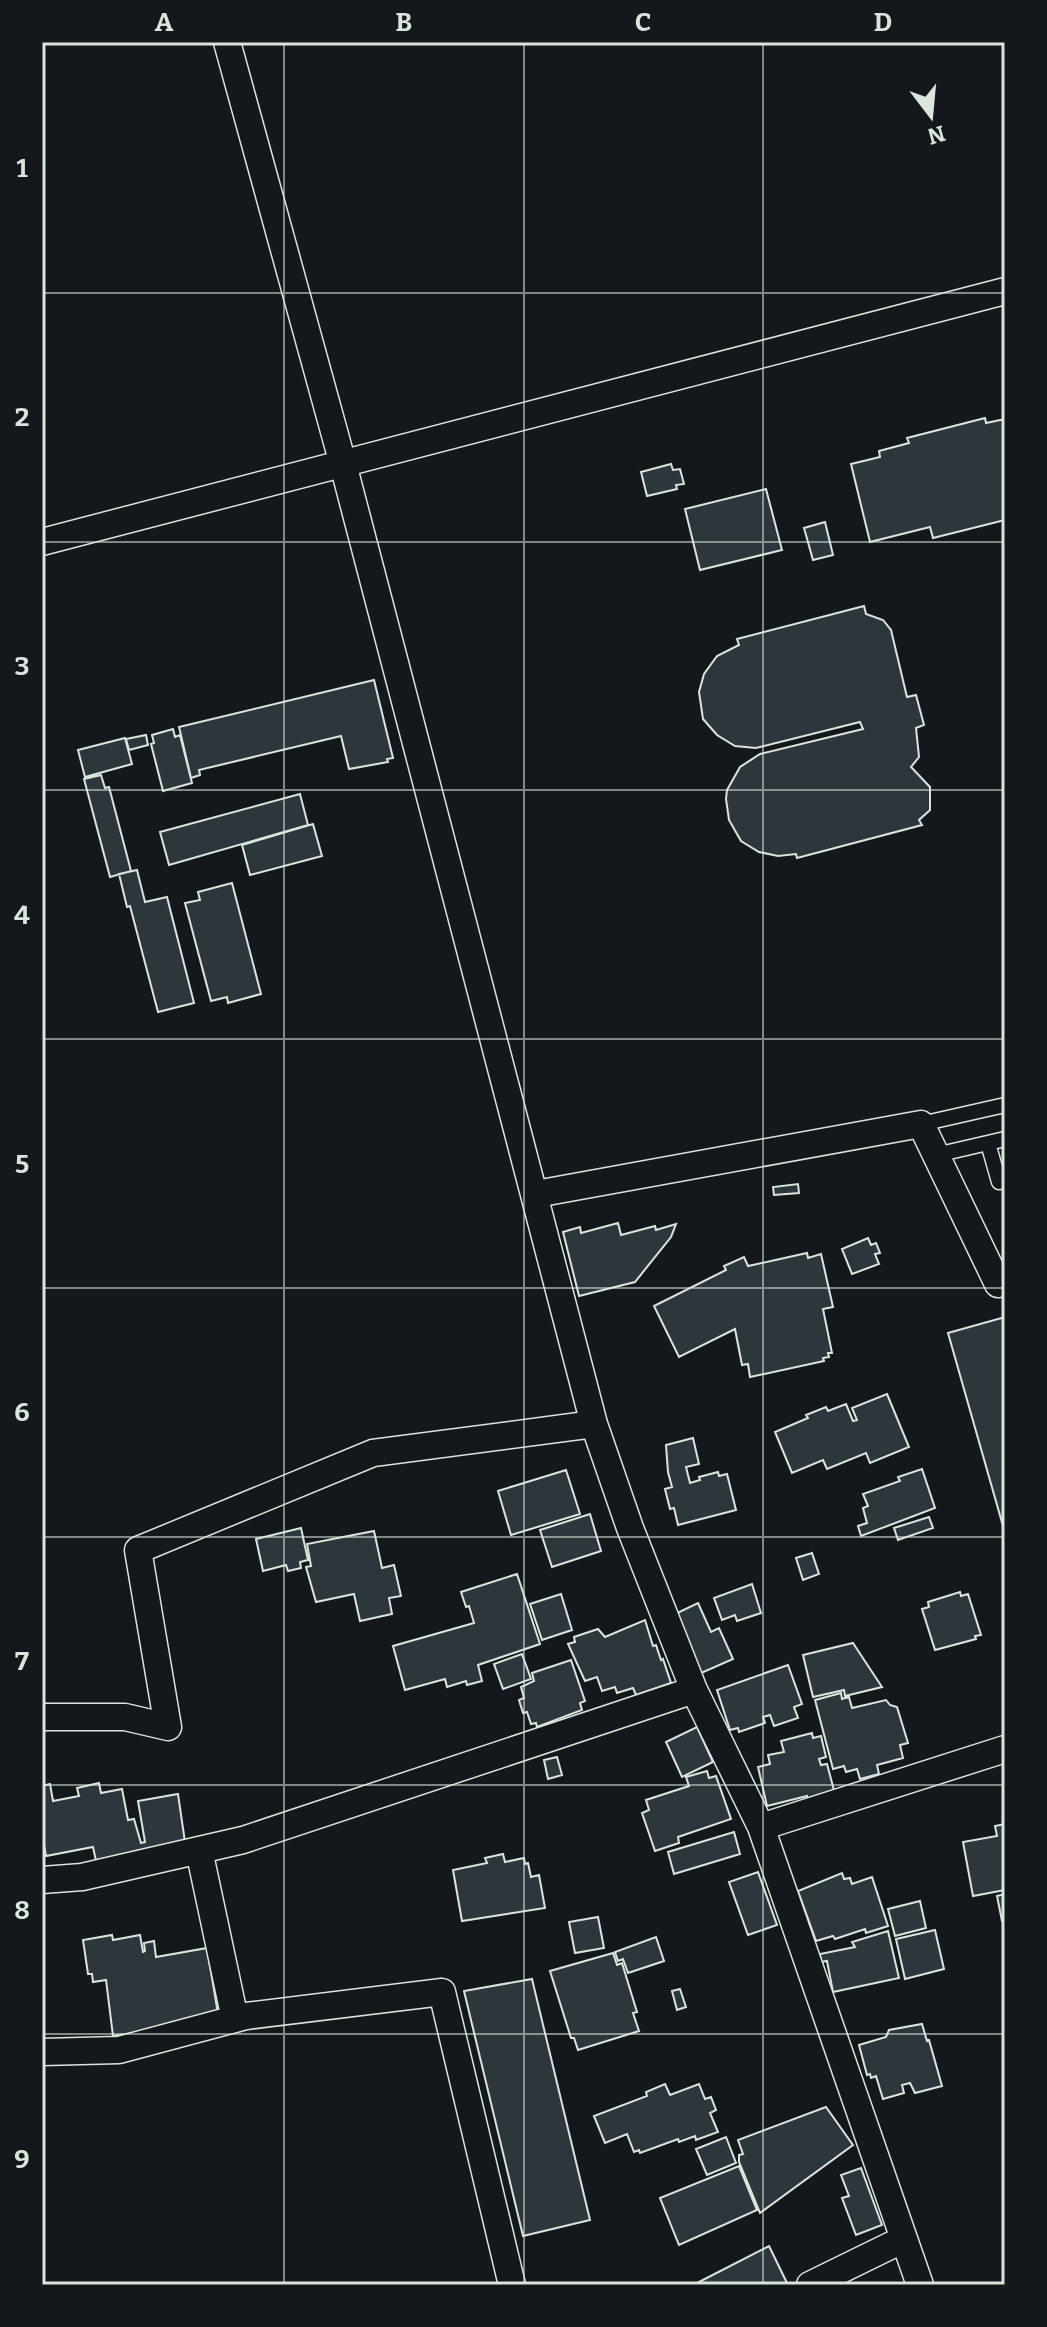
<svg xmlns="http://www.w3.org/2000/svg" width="1047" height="2327" viewBox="0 0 1047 2327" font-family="Bitter,serif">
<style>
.building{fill:#2c363c;stroke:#d8e6dc;stroke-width:2}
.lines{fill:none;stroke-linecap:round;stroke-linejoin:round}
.lane-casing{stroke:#d8e6dc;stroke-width:17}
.street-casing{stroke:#d8e6dc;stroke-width:29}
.lane{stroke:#14181c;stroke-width:14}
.street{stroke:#14181c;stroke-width:26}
.grid{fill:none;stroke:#d8e6dc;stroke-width:2;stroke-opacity:0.55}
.neatline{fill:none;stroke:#d8e6dc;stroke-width:3}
.grid-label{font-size:26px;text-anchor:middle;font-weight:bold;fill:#d8e6dc}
</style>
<rect width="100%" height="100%" fill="#14181c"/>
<path class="building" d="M985 418 986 423 1005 419V520L933 538 930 527 870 542 851 464 880 457 879 451 909 443 907 438Z
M671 464 673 470 680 469 684 484 676 485 677 489 647 496 641 472Z
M766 489 782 550 700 570 685 509Z
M825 522 833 555 813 560 804 528Z
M864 606 866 614 883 620 891 630 907 697 916 695 924 725 916 728 919 757 911 767 930 787V810L919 820 922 825 797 858 796 854 778 856 759 852 741 841 729 820 726 799 727 790 740 767 760 754 863 729 860 722 756 748 735 746 717 735 703 719 699 692 704 674 717 656 739 645 737 639Z
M374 680 393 758 387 759 388 762 349 769 341 736 199 770 200 775 191 778 179 727Z
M173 729 175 737 180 735 192 783 163 791 151 744 154 743 152 735Z
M146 735 148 745 129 750 126 739Z
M125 738 132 764 85 777 78 750Z
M101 775 105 788 109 787 131 871 110 877 84 779Z
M300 794 308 825 169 865 160 832Z
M313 824 322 856 250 875 242 845Z
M137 870 145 902 167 897 194 1003 158 1012 130 906 127 907 119 874Z
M232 883 261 994 228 1003 227 997 211 1001 185 903 200 900 198 892Z
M798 1184 799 1193 774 1195 773 1187Z
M618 1223 621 1235 655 1226 656 1230 676 1224 671 1237 635 1282 579 1296 563 1232 580 1227 581 1233Z
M868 1238 871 1245 876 1243 880 1253 875 1254 879 1264 852 1274 842 1249Z
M807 1253 808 1258 821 1254 833 1307 823 1309 832 1353H828L829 1357 823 1358 824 1361 750 1377 748 1364 742 1365 735 1329 679 1357 654 1306 726 1270 724 1266 744 1257 748 1266Z
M1005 1317V1533L948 1333Z
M887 1394 909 1447 870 1463 866 1453 827 1469 823 1460 792 1473 775 1432 808 1418 806 1415 826 1407 828 1411 846 1404 853 1421 857 1420 852 1408Z
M693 1438 699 1464 686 1467 690 1483 700 1480 699 1477 718 1472 719 1476 727 1474 736 1510 678 1525 674 1508 670 1509 665 1489 672 1487 668 1472 666 1445Z
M922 1469 935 1508 861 1536 858 1526 867 1523 863 1508 868 1506 863 1494 900 1481 898 1477Z
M566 1470 580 1514 511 1535 498 1491Z
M590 1514 601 1551 552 1567 540 1530Z
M929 1517 933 1528 898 1540 894 1528Z
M301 1528 308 1560 300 1562 301 1568 288 1571 286 1565 263 1571 256 1539Z
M374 1531 382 1568 394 1565 401 1596 389 1598 392 1614 360 1621 354 1594 316 1602 306 1567 311 1566 307 1544Z
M812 1553 819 1574 803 1580 796 1558Z
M517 1574 540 1644 478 1665 482 1681 467 1685 466 1681 447 1687 445 1679 405 1690 393 1646 474 1623 469 1606 466 1607 461 1592Z
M752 1584 761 1613 737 1621 735 1615 722 1620 714 1598Z
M960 1592 961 1596 968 1594 981 1635 975 1636 976 1639 935 1650 922 1609 929 1607 928 1602Z
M561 1594 572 1630 542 1640 530 1604Z
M698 1603 711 1632 719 1628 733 1659 699 1674 673 1615Z
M645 1620 653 1646 656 1645 661 1660 663 1659 671 1683 636 1695 633 1688 617 1693 615 1687 602 1691 597 1677 585 1681 568 1644 575 1642 574 1637 598 1629 605 1637Z
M853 1643 882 1687 845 1696 844 1690 813 1697 803 1655Z
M522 1654 531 1679 503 1689 494 1664Z
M571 1660 585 1701 580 1703 582 1710 537 1727 536 1723 531 1724 527 1712 523 1713 519 1700 524 1698 521 1687 534 1681 532 1673Z
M788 1665 802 1704 794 1707 798 1718 774 1726 770 1715 763 1717 765 1723 739 1732 738 1728 730 1730 717 1690Z
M841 1693 842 1699 849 1697 852 1708 886 1700 890 1705 897 1707 908 1743 900 1745 903 1758 877 1765 879 1774 860 1779 857 1769 846 1772 844 1766 833 1769 815 1700Z
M697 1727 713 1762 682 1777 666 1742Z
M812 1733 813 1738 821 1736 826 1757 819 1759 821 1765 827 1764 835 1794 808 1801 807 1796 767 1806 758 1767 770 1764 768 1755 784 1752 781 1741Z
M557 1757 562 1775 548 1779 544 1760Z
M707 1771 709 1778 716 1776 731 1819 678 1837 679 1843 655 1851 642 1813 649 1810 646 1800 689 1786 686 1777Z
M99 1783 101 1793 122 1789 128 1820 134 1819 141 1843 145 1842 138 1801 178 1794 186 1849 96 1861 93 1847 46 1856 42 1834V1786L50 1784 53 1801 79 1796 77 1788Z
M1005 1824V1890L973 1896 963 1842 997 1836 995 1826Z
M734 1832 740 1854 674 1874 668 1852Z
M503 1854 505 1862 524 1858 525 1864 528 1863 531 1877 539 1875 545 1908 462 1921 453 1870 487 1863 485 1858Z
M758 1872 777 1925 748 1935 729 1882Z
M842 1873 844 1879 850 1878 852 1884 872 1877 888 1926 866 1933 865 1929 835 1939 833 1936 816 1941 798 1891Z
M1005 1894V1920L1002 1921 997 1896Z
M920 1901 926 1928 895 1936 888 1909Z
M598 1917 604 1948 575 1953 569 1922Z
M935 1930 944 1969 905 1979 896 1939Z
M888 1931 899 1978 833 1992 827 1961 821 1962 820 1954 855 1947 852 1942Z
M112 1935 113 1940 140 1935 143 1952 145 1951 144 1943 154 1941 156 1957 207 1948 218 2014 202 2022 113 2036 106 1980 93 1982 92 1974H88L83 1940Z
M656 1937 664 1961 628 1973 623 1959 618 1961 615 1952Z
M613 1953 617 1965 622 1963 637 2012 633 2013 639 2031 578 2050 574 2038H571L550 1971Z
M532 1979 590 2220 523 2236 464 1991Z
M680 1989 686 2007 677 2010 672 1991Z
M922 2024 927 2041 929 2040 942 2086 915 2093 910 2083 902 2085 904 2093 883 2099 876 2076 871 2078 870 2074 867 2075 859 2045 886 2037 889 2030Z
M665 2084 670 2095 699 2084 705 2099 711 2097 716 2110 710 2113 718 2132 696 2140 695 2136 679 2142 678 2139 640 2153 639 2150 634 2152 627 2134 605 2143 594 2116 647 2096 646 2092Z
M826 2107 853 2145 760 2213 739 2162V2155L743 2154 738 2140Z
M726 2137 736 2163 707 2175 696 2149Z
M739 2166 757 2210 679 2245 660 2198Z
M861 2168 882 2225 856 2235 842 2198 849 2196 841 2175Z
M769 2246 788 2285H698L697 2283Z"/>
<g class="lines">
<defs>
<path id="lane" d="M921 1124 1005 1105
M988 1143 999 1182 1005 1180
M936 1155 1005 1139"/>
<path id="street" d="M227 42 343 464 594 1424 630 1528 694 1690 761 1827 920 2285
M42 542 1005 291
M536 1194 921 1124 998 1284 1005 1282
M42 1717H125L168 1727 138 1550 373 1453 594 1424
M761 1827 1005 1749
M199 1850 235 2019
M42 1880 82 1877 243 1840 694 1690
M42 2052 119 2050 246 2016 442 1992 512 2285
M810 2285 904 2239"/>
</defs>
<use href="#lane" class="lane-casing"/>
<use href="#street" class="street-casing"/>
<use href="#lane" class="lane"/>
<use href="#street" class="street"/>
</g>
<path class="grid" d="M284 42V2285M524 42V2285M763 42V2285M42 293H1005M42 542H1005M42 790H1005M42 1039H1005M42 1288H1005M42 1537H1005M42 1785H1005M42 2034H1005"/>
<rect width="1047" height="2327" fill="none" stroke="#14181c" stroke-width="88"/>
<g transform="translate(931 116) rotate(164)" stroke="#14181c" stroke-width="6" paint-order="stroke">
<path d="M0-6L14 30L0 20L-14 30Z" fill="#d8e6dc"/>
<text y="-12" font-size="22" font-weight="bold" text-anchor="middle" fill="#d8e6dc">N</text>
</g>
<rect x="44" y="44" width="959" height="2239" class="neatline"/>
<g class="grid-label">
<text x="164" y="31">A</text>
<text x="404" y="31">B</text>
<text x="643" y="31">C</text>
<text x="883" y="31">D</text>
<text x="22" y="177">1</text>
<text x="22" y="426">2</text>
<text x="22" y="675">3</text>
<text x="22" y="924">4</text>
<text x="22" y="1173">5</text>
<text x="22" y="1421">6</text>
<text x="22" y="1670">7</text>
<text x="22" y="1919">8</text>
<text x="22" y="2168">9</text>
</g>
</svg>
